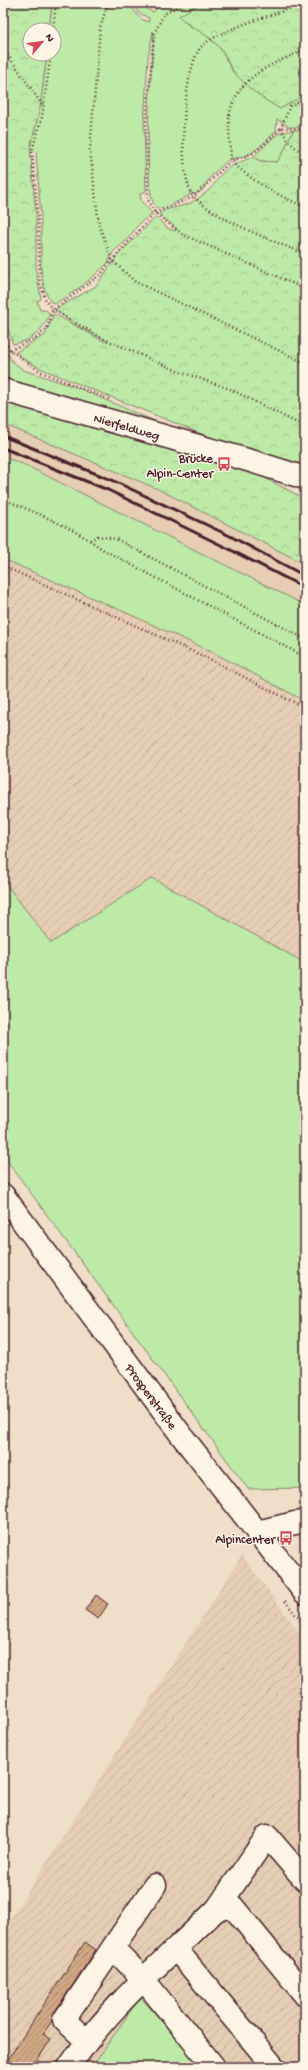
<svg xmlns="http://www.w3.org/2000/svg" width="308" height="2070" viewBox="0 0 308 2070" font-family="'Gochi Hand',sans-serif">
<style>
.built{fill:#e6ceb4}
.industrial{fill:url(#industrial-furrows)}
.green{fill:#beeaa7;stroke:#848469}
.forest{fill:url(#forest-crowns);stroke:#848469}
.building{fill:url(#building-hatch);stroke:#4a1f2b}
.lines{fill:none;stroke-linecap:round;stroke-linejoin:round}
.minor-casing{stroke:#4a1f2b;stroke-width:25}
.major-casing{stroke:#4a1f2b;stroke-width:25}
.path{stroke:#4a1f2b;stroke-width:2.5;stroke-dasharray:1 3;stroke-linecap:butt}
.minor{stroke:#fcf5e5;stroke-width:22}
.major{stroke:#fcf5e5;stroke-width:22}
.rail{stroke:#4a1f2b;stroke-width:3}
.labels{text-anchor:middle;stroke-width:3;stroke-linejoin:round;paint-order:stroke}
.street-label{font-size:13px;fill:#4a1f2b;stroke:#fcf5e5}
.poi-label{font-size:13px;fill:#4a1f2b;stroke:#fcf5e5;text-anchor:end}
</style>
<defs>
<pattern id="industrial-furrows" width="10" height="10" patternUnits="userSpaceOnUse"><rect width="10" height="10" fill="#e6ceb4"/><path d="M-1 1l2-2M0 10L10 0M9 11l2-2" fill="none" stroke="#c7b09b"/></pattern>
<pattern id="forest-crowns" width="20" height="18" patternUnits="userSpaceOnUse"><rect width="20" height="18" fill="#beeaa7"/><path d="M2 6a3 3 0 1 1 6 0M12 15a3 3 0 1 1 6 0" fill="none" stroke="#a5c890"/></pattern>
<pattern id="building-hatch" width="6" height="6" patternUnits="userSpaceOnUse"><rect width="6" height="6" fill="#d2a884"/><path d="M-1 1l2-2M0 6l6-6M5 7l2-2" fill="none" stroke="#ac886c"/></pattern>
</defs>
<rect width="100%" height="100%" fill="#efdec8"/>
<filter id="ink" filterUnits="userSpaceOnUse"><feTurbulence type="fractalNoise" baseFrequency=".025" numOctaves="2"/><feDisplacementMap in="SourceGraphic" scale="8" xChannelSelector="R" yChannelSelector="G"/><feConvolveMatrix kernelMatrix="1 2 1 2 8 2 1 2 1" color-interpolation-filters="sRGB"/></filter>
<g filter="url(#ink)">
<path class="built" d="M3 424 158 489 305 564V605L23 464 3 457Z"/>
<path class="industrial" d="M3 559 129 614 214 653 305 701V963L152 878 51 943 3 880Z
M242 1555 305 1641V2067H3V1931Z"/>
<path class="green" d="M52 3H128L141 19 149 22V18L139 13 133 5 138 4 153 12 157 9 147 3H200L180 16 187 24 207 36 220 48 233 72 294 99 305 94V127H289L277 119 276 131C265 142 248 161 231 158L228 160C222 166 214 172 209 179 203 187 205 192 194 194L189 191 190 195C183 198 164 211 157 208 141 201 151 58 154 37L153 31 148 58 144 124 146 191 140 194 141 201 152 213 139 224 126 241 113 252 108 263 82 286 55 304 50 301 44 288 41 269V216L36 152 30 148 40 108 47 54H54V30H49Z
M294 130C287 141 285 152 277 162L260 161 253 157 277 134Z
M3 344 11 360 23 370 73 386 166 426 3 382Z
M3 457 23 464 305 605V701L214 653 129 614 3 559Z
M152 878 305 963V1488L248 1489 3 1155V880L51 943Z
M140 1997 204 2067H92Z"/>
<path class="forest" d="M3 3H52L49 30H30V54H47L40 108 30 148 36 215V270L41 299 37 301 40 310H46L50 314C42 331 32 341 13 344L4 317Z
M200 3H305V94L280 109C263 99 246 87 234 72 228 65 226 55 220 48 209 34 191 29 179 16Z
M294 130 305 131V470L241 450 42 369 25 360 16 352 45 335 54 314 105 342 106 340C89 332 68 323 56 309L96 286 118 255 156 217 167 228 175 231 177 229 159 214C168 206 184 208 194 201 198 199 206 193 209 190 215 185 218 176 225 171 233 164 243 161 253 157L260 161 277 162C285 152 287 141 294 130Z
M3 397 246 468 305 499V564L158 489 3 424Z"/>
<path class="building" d="M96 1595 108 1604 98 1619 85 1610Z
M85 1942 96 1950 54 2013 52 2021 43 2034 51 2039 33 2067H3Z"/>
<g class="lines">
<defs>
<g id="minor">
<path id="s1" d="M3 390 251 461 305 478"/>
<path d="M257 1532 295 1523 305 1522"/>
<path d="M217 1909 267 1836 305 1880"/>
<path d="M113 1948 144 1980 214 2067"/>
<path d="M176 1949 274 2067"/>
<path d="M86 2040 64 2020 155 1885"/>
<path d="M69 2067C108 2007 166 1959 217 1909L233 1907 305 1995"/>
</g>
<g id="major">
<path id="s2" d="M3 1195 182 1436 305 1593"/>
</g>
</defs>
<use href="#minor" class="minor-casing"/>
<use href="#major" class="major-casing"/>
<path class="path" d="M108 3 100 28 90 150 99 225 112 260 134 281 305 363
M184 3 164 14 154 34 146 124 148 200 155 213 182 234 305 289
M305 4C281 12 218 30 202 46 183 64 175 180 195 198 220 221 273 241 305 254
M53 30 56 3
M3 48 43 106
M305 50C274 63 239 75 230 112 227 125 231 147 231 161 253 182 277 195 305 207
M51 54 42 117 32 151 38 216 40 284 46 301 53 310 104 339 178 371 230 389 305 427
M305 99 290 106 281 128C287 140 292 147 305 153
M3 338 10 350 41 372 111 400
M10 350 36 338 47 328 53 310 101 274 112 260 155 213 193 197 231 161 253 153 267 142 281 128 305 129
M3 499C36 513 73 527 102 549L305 657
M90 540 98 536 116 539 305 639
M3 566 205 657 305 708
M285 1601 305 1627"/>
<use href="#minor" class="minor"/>
<use href="#major" class="major"/>
<path class="rail" d="M3 436 114 481 230 536 305 576
M3 448 108 490 225 547 305 588"/>
</g>
</g>
<defs>
<symbol id="bus-bare" viewBox="-9 -9 18 18"><path d="M-5-6H5V4H4V6H2V4H-2V6H-4V4H-5ZM-3.5-4V0h7V-4ZM-3.5 1.2v1.5H-2V1.2ZM2 1.2v1.5H3.5V1.2Z" fill="#d1495b" stroke="#fcf5e5" stroke-width="2.5" paint-order="stroke"/></symbol>
</defs>
<g fill-rule="evenodd">
<use href="#bus-bare" x="214" y="454" width="20" height="20"/>
<use href="#bus-bare" x="276" y="1528" width="20" height="20"/>
</g>
<g class="labels">
<g class="street-label">
<text dy="5" stroke="none"><textPath href="#s1" startOffset="129">Nierfeldweg</textPath></text>
<text dy="5" stroke="none"><textPath href="#s2" startOffset="250">Prosperstraße</textPath></text>
</g>
<g class="poi-label">
<text x="213" y="462">Brücke<tspan x="213" dy="15">Alpin-Center</tspan></text>
<text x="275" y="1543">Alpincenter</text>
</g>
</g>
<rect width="308" height="2070" fill="none" stroke="#fcf5e5" stroke-width="16"/>
<rect x="8" y="8" width="292" height="2054" fill="none" stroke="#4a1f2b" stroke-width="1.5" filter="url(#ink)"/>
<g transform="translate(42 42) rotate(61)"><circle r="19" fill="#fcf5e5" stroke="#b59f9b"/>
<path d="M0-3L7 15L0 10L-7 15Z" fill="#d1495b"/>
<text y="-6" font-size="11" font-weight="bold" text-anchor="middle" fill="#4a1f2b">N</text>
</g>
</svg>
